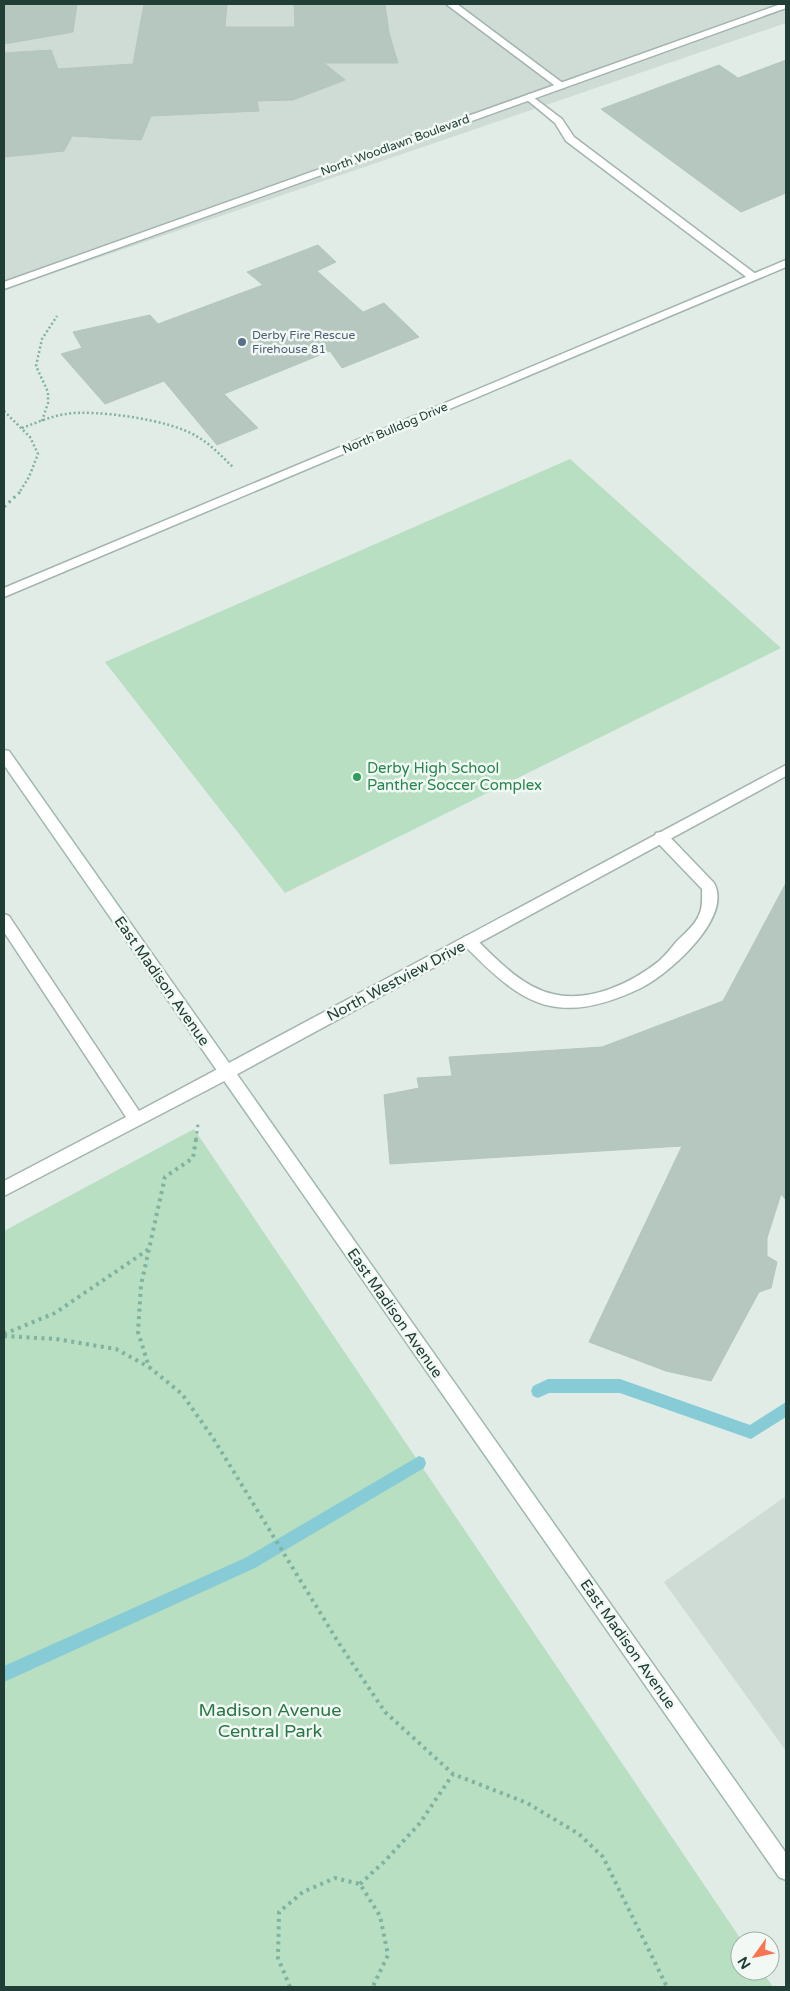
<svg xmlns="http://www.w3.org/2000/svg" width="790" height="1991" viewBox="0 0 790 1991" font-family="'Varela Round',sans-serif">
<style>
.built{fill:#cfdcd6}
.green{fill:#b8dfc1}
.lines{fill:none;stroke-linecap:round;stroke-linejoin:round}
.stream{fill:#86cbd5;fill-rule:evenodd}
.building{fill:#b6c7c0;stroke:#b3c6be}
.service-casing{stroke:#a3b4ae;stroke-width:3}
.minor-casing{stroke:#a3b4ae;stroke-width:3}
.tertiary-casing{stroke:#a3b4ae;stroke-width:3}
.secondary-casing{stroke:#9eb9af;stroke-width:3}
.path-far2{stroke:#7fb2a0;stroke-width:2.5;stroke-dasharray:2 2.5;stroke-linecap:butt}
.path-far1{stroke:#7fb2a0;stroke-width:3;stroke-dasharray:2.5 4;stroke-linecap:butt}
.path{stroke:#7fb2a0;stroke-width:4;stroke-dasharray:3 4.5;stroke-linecap:butt}
.service{fill:#fff;fill-rule:evenodd}
.minor{fill:#fff;fill-rule:evenodd}
.tertiary{fill:#fff;fill-rule:evenodd}
.secondary{fill:#fff;fill-rule:evenodd}
.service-dot{fill:#5c6f8a;stroke:#f2f9f5;stroke-width:2}
.leisure-dot{fill:#2e9e5b;stroke:#f2f9f5;stroke-width:2}
.labels{text-anchor:middle;stroke-width:5;stroke-linejoin:round;paint-order:stroke}
.far-street-label{font-size:12px;fill:#203e35;stroke:#f2f9f5}
.far-service-label{font-size:12px;fill:#4e5e75;stroke:#f2f9f5;text-anchor:start}
.leisure-label{font-size:15px;fill:#27864d;stroke:#f2f9f5;text-anchor:start}
.street-label{font-size:15px;fill:#203e35;stroke:#f2f9f5}
.near-park-label{font-size:18px;fill:#287744;stroke:#f2f9f5}
</style>
<rect width="100%" height="100%" fill="#e1ece7"/>
<path class="built" d="M4 4H786V23L4 290Z
M786 1496V1751L664 1582Z"/>
<path class="green" d="M570 459 781 648 285 893 105 662Z
M194 1129 742 1941H740V1971H762L773 1987H4V1231Z"/>
<g class="lines">
<path class="stream" d="M548 1379H620L750 1425 786 1402V1417L751 1439 620 1393H549L538 1398 533 1396 531 1391 533 1386Z
M419 1456 424 1458 426 1463 424 1468 255 1568 4 1682V1666L245 1558Z"/>
</g>
<path class="building" d="M4 4H77L73 32 4 44Z
M144 4H227L225 27H295L294 4H385L389 33 398 63H324L345 80 293 100 257 101 259 111 151 116 141 140 72 136 64 151 4 157V53L51 50 58 69 133 64Z
M786 60V193L741 212 601 109 719 65 738 78Z
M318 245 336 262 317 271 363 312 384 303 419 337 342 368 330 351 224 394 258 428 217 445 164 381 105 404 61 354 82 348 73 332 150 315 158 324 263 285 247 272Z
M786 883V1200L781 1194 767 1238V1256L777 1262 771 1288 759 1292 711 1381 666 1371 589 1342 682 1146 390 1164 384 1095 419 1088 417 1078 452 1076 449 1057 602 1047 723 1001Z"/>
<g class="lines">
<defs>
<path id="service" d="M446 4H457L564 84V88H558Z
M529 94 562 119 574 137 757 275 758 277 757 279H749L566 141 555 123 526 99 524 97Z
M661 832 666 833 714 883C733 918 669 974 641 988 616 1000 586 1011 557 1007 520 1003 489 970 464 945L462 941 464 937 469 935 474 937C496 959 522 987 553 994 589 1003 632 983 659 961 666 955 671 948 677 941 685 933 695 925 699 915 703 907 702 898 702 889L656 841 654 837 656 833Z"/>
<path id="minor" d="M786 260V267L4 597V588Z
M786 765V776L232 1077 4 1196V1181L126 1117 4 932V914L9 916 139 1111Z"/>
<path id="tertiary" d="M781 4H786V8L4 289V282Z"/>
<path id="secondary" d="M4 750 9 751 786 1853V1880L779 1877 4 765Z"/>
</defs>
<use href="#service" class="service-casing"/>
<use href="#minor" class="minor-casing"/>
<use href="#tertiary" class="tertiary-casing"/>
<use href="#secondary" class="secondary-casing"/>
<path class="path-far2" d="M4 411 30 437 38 454 29 477 19 493
M42 421 48 403V392L36 366 42 339 57 316
M22 428C36 423 51 416 66 414 95 409 171 420 196 436 211 444 222 457 234 468"/>
<path class="path-far1" d="M4 507 20 492
M196 1140 198 1124"/>
<path class="path" d="M196 1139 193 1158 165 1177 141 1285 138 1332 149 1367 182 1394 213 1438 340 1645 385 1712 453 1774 527 1803 579 1834 603 1857 667 1987
M4 1334 55 1313 149 1249
M4 1336 56 1339 116 1349 149 1367
M360 1884 385 1861 420 1823 453 1774
M290 1987 278 1958 279 1912 303 1892 335 1878 360 1884 380 1916 388 1955 373 1986 370 1987"/>
<use href="#service" class="service"/>
<use href="#minor" class="minor"/>
<use href="#tertiary" class="tertiary"/>
<use href="#secondary" class="secondary"/>
</g>
<circle class="service-dot" cx="242" cy="342" r="5"/>
<circle class="leisure-dot" cx="357" cy="777" r="5"/>
<g class="labels">
<g class="far-street-label">
<text transform="translate(395 145) rotate(-20)" y="4">North Woodlawn Boulevard</text>
<text transform="translate(395 428) rotate(-23)" y="4">North Bulldog Drive</text>
</g>
<g class="far-service-label">
<text x="252" y="339">Derby Fire Rescue<tspan x="252" dy="14">Firehouse 81</tspan></text>
</g>
<g class="leisure-label">
<text x="367" y="773">Derby High School<tspan x="367" dy="17">Panther Soccer Complex</tspan></text>
</g>
<g class="street-label">
<text transform="translate(162 981) rotate(55)" y="5">East Madison Avenue</text>
<text transform="translate(396 981) rotate(-28)" y="5">North Westview Drive</text>
<text transform="translate(395 1313) rotate(55)" y="5">East Madison Avenue</text>
<text transform="translate(628 1644) rotate(55)" y="5">East Madison Avenue</text>
</g>
<g class="near-park-label">
<text x="270" y="1716">Madison Avenue<tspan x="270" dy="21">Central Park</tspan></text>
</g>
</g>
<rect width="790" height="1991" fill="none" stroke="#203e35" stroke-width="10"/>
<g transform="translate(755 1956) rotate(237)"><circle r="24" fill="#f2f9f5" stroke="#9eaea8"/>
<path d="M0-4L9 19L0 12L-9 19Z" fill="#f97552"/>
<text y="-8" font-size="14" font-weight="bold" text-anchor="middle" fill="#203e35">N</text>
</g>
</svg>
